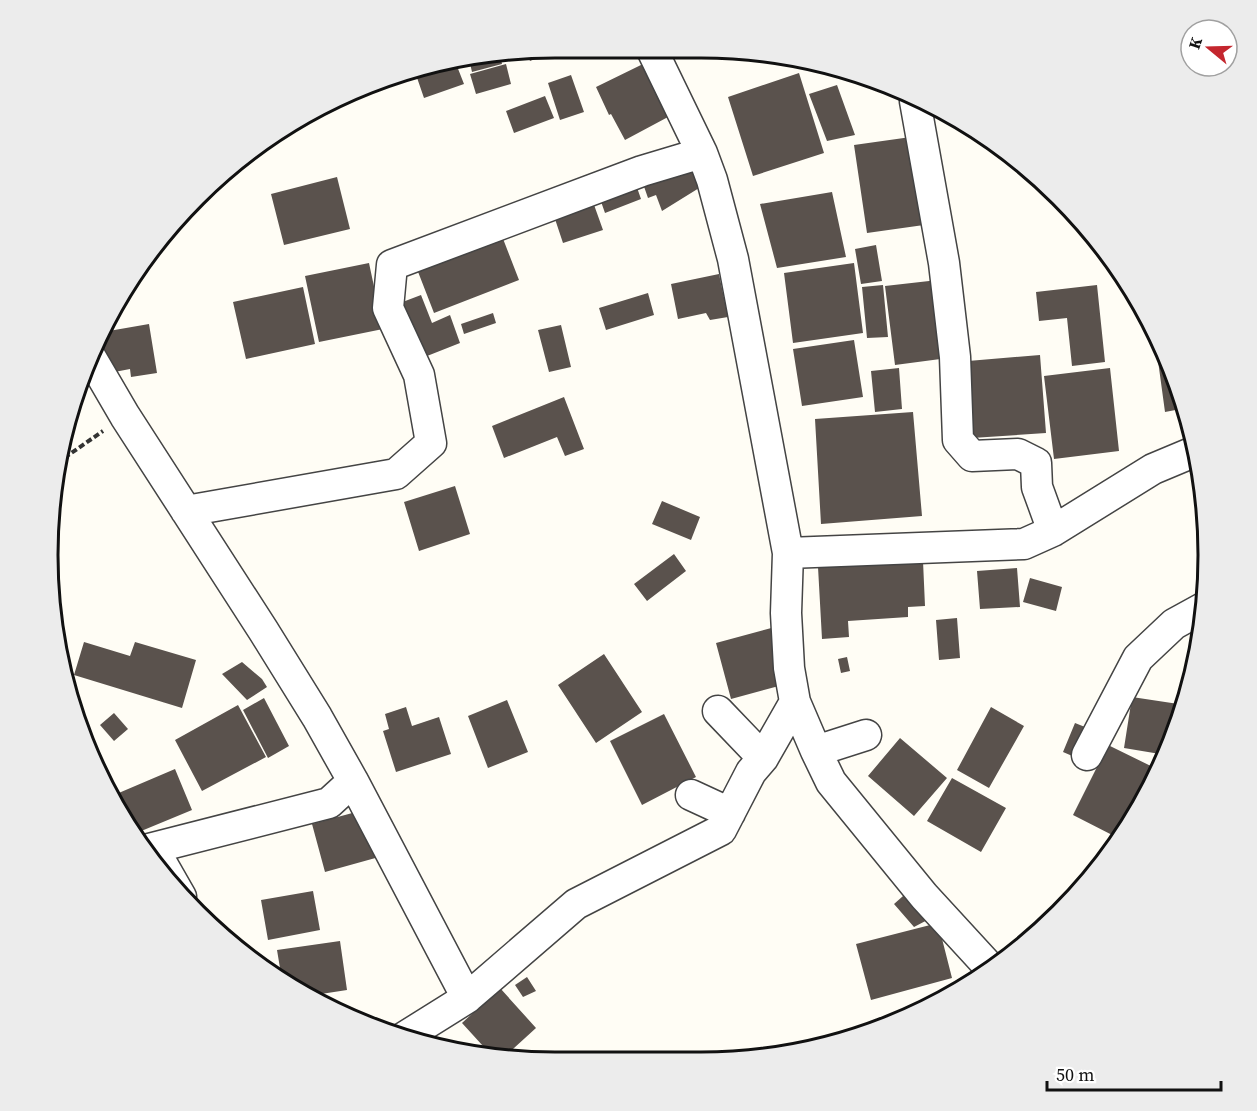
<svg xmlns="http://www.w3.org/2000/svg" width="1257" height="1111" viewBox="0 0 1257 1111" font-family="'Source Serif 4',serif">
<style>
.building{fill:#5a524d}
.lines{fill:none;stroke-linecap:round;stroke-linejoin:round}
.minor-casing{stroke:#444;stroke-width:33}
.path{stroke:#333;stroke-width:4;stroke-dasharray:6 3;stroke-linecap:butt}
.minor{stroke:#fff;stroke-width:30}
.rim{fill:none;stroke:#111;stroke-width:3}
</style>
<rect width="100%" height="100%" fill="#fffdf5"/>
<path class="building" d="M556 48H564L530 61 526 52Z
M500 55 502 64 472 72 469 59Z
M455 61 464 84 424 98 414 69 424 65Z
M506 64 511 84 476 94 470 74Z
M643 64 658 93 655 92 668 117 625 140 611 114 609 115 596 87Z
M799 73 824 153 753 176 728 97Z
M571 75 584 112 560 120 548 83Z
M837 85 855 135 827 141 809 94Z
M545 96 554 118 514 133 506 111Z
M918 136 931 224 867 233 854 145Z
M702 153 712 180 662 211 656 195 648 198 640 175Z
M337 177 350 229 284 245 271 194Z
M634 179 641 199 605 213 598 193Z
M832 192 846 257 777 268 760 204Z
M593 202 603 230 563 243 554 216Z
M500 231 519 280 434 313 415 264Z
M876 245 882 281 861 284 855 249Z
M369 263 383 329 319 342 305 276Z
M854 263 863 333 793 343 784 273Z
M719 274 728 317 710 320 706 313 678 319 671 284Z
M938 280 948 358 895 365 885 286Z
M883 285 888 337 867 338 862 287Z
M1097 285 1105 362 1072 366 1067 318 1039 321 1036 292Z
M303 287 315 344 246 359 233 302Z
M648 293 654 315 606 330 599 308Z
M421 295 432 323 450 315 460 343 422 358 400 303Z
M493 313 496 323 464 334 461 324Z
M149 324 157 373 131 377 130 369 104 374 98 341 103 332Z
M561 325 571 367 549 372 538 330Z
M854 340 863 397 802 406 793 349Z
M1162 345 1186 408 1165 412 1156 346Z
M1040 355 1046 433 972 438 968 361Z
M899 368 902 409 875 412 871 371Z
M1110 368 1119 451 1054 459 1044 376Z
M564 397 584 449 565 456 557 437 504 458 492 426Z
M913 412 922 516 821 524 815 419Z
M455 486 470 534 419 551 404 502Z
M662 501 700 517 691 540 652 524Z
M674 554 686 571 647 601 634 584Z
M923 561 925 606 908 607V617L848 621 849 637 822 639 818 567Z
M1017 568 1020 607 980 609 977 571Z
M1030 578 1062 587 1056 611 1023 602Z
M957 618 960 658 939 660 936 620Z
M775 627 790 683 731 699 716 643Z
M84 642 130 656 135 642 196 660 182 708 74 675Z
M604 654 642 712 596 743 558 685Z
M847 657 850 671 841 673 838 659Z
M242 662 262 679 267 687 247 700 222 674Z
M1132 697 1185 705 1182 718 1166 755 1124 748Z
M264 698 289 746 268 758 243 710Z
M507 700 528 752 488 768 468 716Z
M238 705 266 757 202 791 175 740Z
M406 707 412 726 439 717 451 754 396 772 383 731 389 729 385 714Z
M991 707 1024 726 989 788 957 770Z
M114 713 128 729 114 741 100 725Z
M664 714 696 777 642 805 610 741Z
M1075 723 1090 729 1077 758 1063 752Z
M900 738 947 778 914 816 868 776Z
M1108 745 1159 770 1141 809 1120 839 1073 815Z
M175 769 192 810 134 834 125 822 114 795Z
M952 778 1006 808 981 852 927 821Z
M367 809 379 857 325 872 312 824Z
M911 889 935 916 914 927 894 904Z
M313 891 320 930 268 940 261 900Z
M938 923 952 978 871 1000 856 944Z
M340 941 347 990 308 996 282 980 277 950Z
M527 977 536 991 523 997 515 985Z
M500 988 536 1028 502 1059 493 1057 462 1023Z"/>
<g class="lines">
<defs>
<path id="minor" d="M653 52 702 153 712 180 733 259 788 553 786 613 789 668 795 702 816 751 831 782 924 896 992 970
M915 101 944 263 955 357 958 440 972 456 1018 454 1036 463 1037 487 1053 531
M90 356 125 416 263 630 317 717 353 781 329 803 145 850
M186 511 396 474 431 443 419 375 388 308 392 265 642 171 702 153
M788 553 1024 544 1053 531 1153 469 1196 451
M718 711 763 758
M816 751 866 735
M1087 755 1138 658 1174 624 1205 607
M353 781 467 998
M691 795 730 813
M153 848 181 897
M403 1038 467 998 576 904 721 830 751 772 763 758 795 702"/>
</defs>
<use href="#minor" class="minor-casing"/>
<path class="path" d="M57 463 103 431"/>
<use href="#minor" class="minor"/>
</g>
<path d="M0 0H1257V1111H0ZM555 58H701A497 497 0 0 1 1198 555V555A497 497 0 0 1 701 1052H555A497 497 0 0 1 58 555V555A497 497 0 0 1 555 58Z" fill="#ececec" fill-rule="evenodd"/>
<path class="rim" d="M555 58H701A497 497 0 0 1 1198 555V555A497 497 0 0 1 701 1052H555A497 497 0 0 1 58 555V555A497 497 0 0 1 555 58Z"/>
<g transform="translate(1209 48) rotate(289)"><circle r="28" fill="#ffffff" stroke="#a0a0a0" stroke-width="1.5"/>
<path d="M0-4.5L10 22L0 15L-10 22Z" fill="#c4262e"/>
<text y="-9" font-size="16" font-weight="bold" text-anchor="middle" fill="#111111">K</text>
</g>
<path d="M1047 1081v9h174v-9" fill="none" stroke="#111111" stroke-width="3"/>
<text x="1056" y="1081" font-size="18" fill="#111111" stroke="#ffffff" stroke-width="4.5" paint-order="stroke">50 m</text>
</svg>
